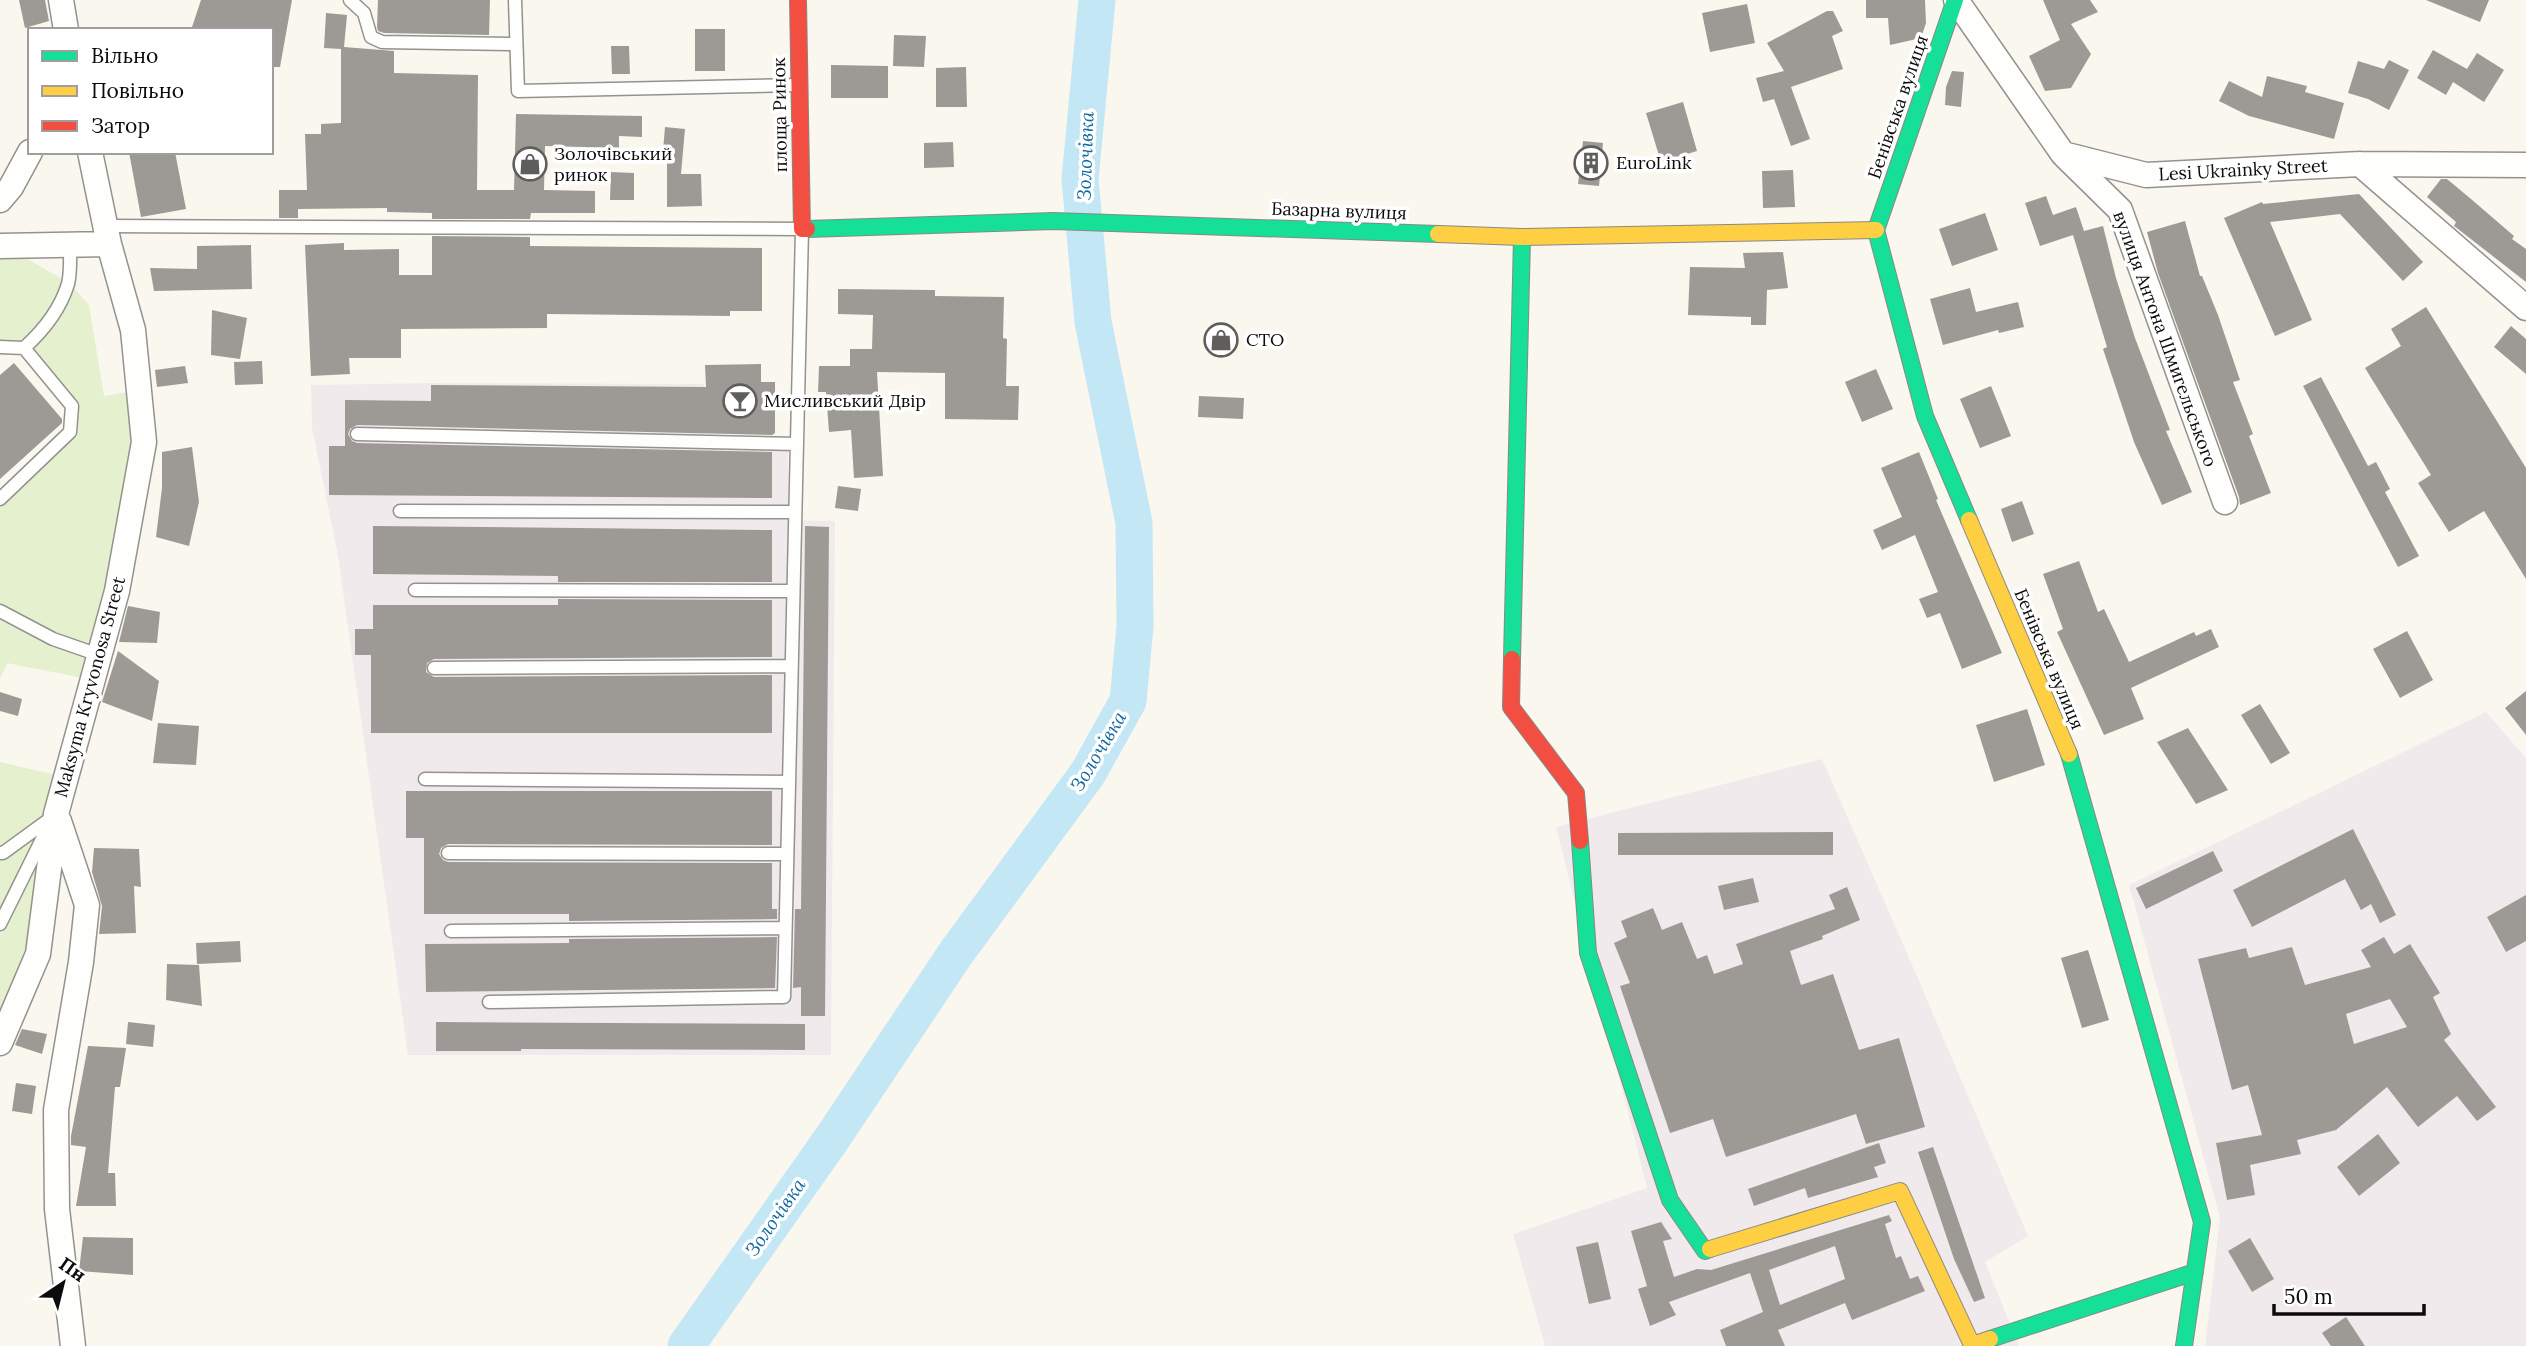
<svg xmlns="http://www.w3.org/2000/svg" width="2526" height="1346" viewBox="0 0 2526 1346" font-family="Lora,serif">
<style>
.industrial{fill:#f1eaed}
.green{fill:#e5f0ce}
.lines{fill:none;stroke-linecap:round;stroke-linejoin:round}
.river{stroke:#c4e7f5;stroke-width:37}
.building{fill:#9d9a95;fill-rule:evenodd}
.lane-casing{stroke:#93928e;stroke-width:15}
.street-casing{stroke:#93928e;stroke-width:27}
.fast-casing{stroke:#8a8885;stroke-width:18}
.slow-casing{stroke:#8a8885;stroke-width:18}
.jam-casing{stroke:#8a8885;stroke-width:18}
.lane{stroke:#fefefd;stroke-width:12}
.street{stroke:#fefefd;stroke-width:24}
.fast{stroke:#16e098;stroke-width:16}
.slow{stroke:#ffcf43;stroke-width:16}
.jam{stroke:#f24e42;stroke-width:16}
.labels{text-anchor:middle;stroke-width:7;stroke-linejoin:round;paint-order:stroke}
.street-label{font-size:18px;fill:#0c0c0c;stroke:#fff}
.poi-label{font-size:18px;fill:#0c0c0c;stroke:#fff;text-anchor:start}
.water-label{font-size:19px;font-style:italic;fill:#116aa1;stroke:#fff}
</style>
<rect width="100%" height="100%" fill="#faf7ef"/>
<path class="industrial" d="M429 383 704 384V437L788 438V520L835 521 831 1055H408L338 556 312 428 311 385Z
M2486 712 2526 758V1346H2205L2220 1218 2129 885Z
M1822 759 1907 953 2028 1236 1985 1262 2019 1346H1545L1513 1234 1647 1188 1556 827Z"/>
<path class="green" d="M20 255 68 282 89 305 104 396 128 392 136 441 109 587 83 678 7 663 0 679V499L70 432 72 407 24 348 0 347V256Z
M0 762 60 776 38 954 0 1043Z"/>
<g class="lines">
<path class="river" d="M686 1346 833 1137 956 953 1088 773 1128 701 1135 626 1134 523 1093 322 1080 179 1097 0"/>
</g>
<path class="building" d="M19 0H45L49 21 25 28Z
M201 0H292L280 67H271V30H191Z
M378 0H490L489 35 384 33 378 31 377 27Z
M1866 0H1925L1926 23 1921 38 1890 45 1888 18H1866Z
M2043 0H2090L2098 12 2071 24 2091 54 2071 88 2045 91 2029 56 2060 40Z
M2426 0H2489L2480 22Z
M1747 4 1755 43 1710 52 1702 13Z
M1827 11H1833L1843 31 1832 36 1843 69 1791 87 1810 139 1791 146 1774 99 1763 102 1756 78 1784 71 1767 43Z
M326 13 347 15 344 47 394 51V73L478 75 477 190H514L516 114 642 116V137L619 136V148L545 146 544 190 595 191V213H531L530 219H432V213L387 212V208L298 209V218H279V190H307L305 134H321V124L341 123V49L324 48Z
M695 29H725V71H695Z
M894 35 926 36 924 67 893 66Z
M611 46H629L630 74H612Z
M2433 50 2467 69 2477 53 2504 70 2484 102 2453 82 2446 95 2417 78Z
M2389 60 2409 70 2389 110 2368 99 2348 93 2358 61 2384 69Z
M831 65 888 66V98H831Z
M966 67 967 107H936V68Z
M1952 71 1964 72 1961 107 1945 105 1946 87Z
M2267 76 2307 86 2305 92 2344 103 2334 139 2249 116 2219 101 2229 81 2262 97Z
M1683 102 1697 151 1661 162 1646 113Z
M665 127 685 129 681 174H701L702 206 667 207V163H662Z
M1583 141 1603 143 1599 186 1578 184Z
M953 142 954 167 924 168V143Z
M129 152H175L186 209 141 217Z
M1793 170 1795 207 1763 208 1762 171Z
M611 172 634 173V200H610Z
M2441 179H2447L2471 199 2514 236 2512 239 2526 249V282L2458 229 2454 226 2456 222 2427 197Z
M2359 194 2423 262 2403 281 2340 214 2270 222 2312 320 2275 336 2224 218 2262 202 2263 204Z
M2046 196 2053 215 2076 207 2084 231 2103 226 2116 278 2135 338 2170 430 2166 431 2192 492 2162 505 2134 442 2103 349 2107 347 2073 235 2040 246 2025 203Z
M1985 213 1998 250 1952 266 1939 229Z
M2185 221 2200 276H2202L2218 315 2240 380 2233 382 2253 434 2249 436 2271 493 2240 505 2239 497 2158 273 2147 232Z
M432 236 530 237V246L762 248V311H730V316L547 314V328L401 329V358H349L350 374 311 376 305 245 344 243V250L399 249V275H432Z
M251 245 252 289 154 291 150 268 197 269V246Z
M1783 252 1788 288 1767 290 1766 325H1751V317L1688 315 1690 267 1745 268 1743 253Z
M1970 288 1976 312 2018 302 2024 327 1999 333 1998 330 1943 345 1930 299Z
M838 289 935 290V296L1004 297 1003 338 1007 339 1006 386H1019L1018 420 945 419V373L877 372 883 476 854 478 851 430 829 432 826 392H818L819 366H850V349H872L873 315 838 314Z
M2426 307 2526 468V579L2484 511 2449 532 2418 483 2431 475 2365 368 2401 346 2391 329Z
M212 310 247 318 240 359 211 355Z
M2511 326 2526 339V374L2494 347Z
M262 361 263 384 235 385 234 362Z
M14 363 62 419V423L0 479V375Z
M761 364V382H775V433L772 435 357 425 350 429 348 434 352 441 357 443 772 452V498L329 495V446H345V400L431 401V385L706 387 705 365Z
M185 366 188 383 157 387 155 370Z
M1876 369 1893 409 1862 422 1845 382Z
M2321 377 2368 466 2376 462 2390 489 2385 492 2419 556 2398 567 2303 386Z
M1991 386 2011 436 1980 448 1960 399Z
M1199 396 1244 398 1243 419 1198 417Z
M192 447 199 502 189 546 156 537 162 488V452Z
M1919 452 1938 499 1936 500 2002 653 1962 669 1940 613 1927 618 1919 599 1938 592 1915 535 1882 550 1873 530 1902 517 1881 468Z
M838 486 861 489 858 511 835 508Z
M2022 501 2034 534 2012 542 2001 509Z
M373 526 772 530V582H558V576L373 574Z
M805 526 829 527 825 1016H801V987L793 988 795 909H801Z
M2079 561 2098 612 2104 609 2129 662 2194 632 2196 636 2211 629 2219 647 2131 688 2144 719 2104 735 2057 632 2063 629 2043 574Z
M558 599 772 600V657L434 659 427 663 426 672 434 677 772 675V733H371V655H355V629H373V605H558Z
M128 606 160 612 157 643 119 642Z
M2407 631 2433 680 2400 698 2373 649Z
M118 651 159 681 152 721 102 702Z
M2526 691V735L2505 708Z
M0 692 22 699 18 716 0 711Z
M2260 704 2290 753 2271 764 2241 715Z
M2027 709 2045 765 1994 782 1976 725Z
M158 723 199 726 196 765 153 763Z
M2188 728 2228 790 2196 804 2157 742Z
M406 791H772V845L448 844 441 848 439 854 443 860 448 862 772 863V909H777V919L569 921V914H424V838H406Z
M2353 829 2396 915 2380 923 2371 904 2361 910 2345 879 2252 927 2233 890Z
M1833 832V855H1618V833Z
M94 848 139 849 141 887 134 886 136 933 99 934 102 906 92 872Z
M2213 851 2223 871 2146 909 2136 888Z
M1753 878 1759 902 1724 910 1718 886Z
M1847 887 1860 920 1822 936 1823 939 1790 951 1801 985 1833 974 1859 1050 1899 1038 1925 1127 1866 1144 1856 1114 1726 1157 1713 1119 1670 1133 1620 986 1630 983 1614 943 1627 937 1621 921 1653 908 1662 930 1682 922 1697 959 1707 955 1714 974 1743 964 1736 944 1835 909 1829 895Z
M2526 895V941L2506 952 2487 917Z
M777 937 775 988 426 992 425 944 569 943V939Z
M2384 937 2394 954 2410 944 2440 993 2433 997 2451 1034 2444 1040 2496 1107 2477 1121 2457 1096 2418 1127 2387 1087 2336 1130 2297 1140 2301 1154 2250 1165 2255 1195 2227 1200 2216 1143 2262 1135 2248 1085 2232 1090 2198 959 2246 948 2249 958 2292 947 2305 985 2371 967 2361 950ZM2390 999 2407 1027 2354 1044 2346 1014Z
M240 941 241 962 197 964 196 943Z
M2088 950 2109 1020 2082 1028 2061 958Z
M167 964 199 965 202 1006 166 1000Z
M128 1022 155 1025 153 1047 126 1044Z
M436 1022 805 1024V1050L521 1049V1051H436Z
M22 1029 47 1034 42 1054 15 1045Z
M88 1046 126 1048 120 1087H115L108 1173H115L116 1206H76L86 1147 71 1145V1136Z
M16 1083 36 1086 32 1114 12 1111Z
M2378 1134 2400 1163 2359 1196 2337 1167Z
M1879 1143 1886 1163 1874 1167 1878 1177 1808 1198 1805 1188 1754 1206 1748 1189Z
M1933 1147 1985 1298 1974 1302 1954 1259 1918 1152Z
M1889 1215 1892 1221 1885 1224 1896 1258 1901 1256 1910 1279 1918 1276 1925 1291 1852 1320 1845 1303 1778 1330 1785 1346H1726L1720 1330 1763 1312 1750 1273 1669 1302 1676 1315 1650 1326 1638 1289 1647 1286 1631 1231 1661 1222 1672 1239 1663 1241 1674 1277 1697 1269 1711 1270ZM1835 1246 1845 1279 1780 1305 1769 1270Z
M83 1237 133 1238V1275L79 1271Z
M2250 1238 2274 1279 2252 1292 2228 1251Z
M1598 1242 1611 1299 1589 1304 1576 1247Z
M2346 1317 2365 1346H2331L2322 1333Z"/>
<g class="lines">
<defs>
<path id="lane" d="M350 0 364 13 371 37 382 42 516 44
M515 0 518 91 798 85
M105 226 802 229 784 997 489 1002
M0 347 24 348
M357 434 797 444
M0 499 70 432 72 406 24 348C44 330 60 310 68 284 71 272 70 257 70 245
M400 511 795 512
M415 590 793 591
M0 611 53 639 99 655
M434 668 791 666
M425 779 789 782
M0 853H3L51 818
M448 853 787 854
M0 924 47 829
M451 931 785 928"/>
<path id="street" d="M61 0 66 30
M1956 0 2063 154 2146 175 2360 164 2526 165
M2065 156 2120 210 2225 502
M2360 164 2526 308
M0 200 11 187 30 152
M0 246 109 244
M59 821 87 905 81 962 56 1110 57 1209 73 1346
M0 1043 38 954 56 814 117 591 144 442 133 330 109 244 90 152"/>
<path id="fast" d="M1955 0 1876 230 1925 416 1969 520
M807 229 1053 221 1438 234
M1512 659 1522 237
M2069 754 2202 1222 2184 1346
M1580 841 1588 953 1670 1200 1705 1251 1710 1249
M1990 1339 2195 1272"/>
<path id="slow" d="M1438 234 1522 237 1876 230
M1969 520 2069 754
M1710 1249 1900 1191 1972 1345 1990 1339"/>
<path id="jam" d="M798 0 802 229H807
M1512 659 1511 707 1576 793 1580 841"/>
</defs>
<use href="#lane" class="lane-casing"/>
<use href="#street" class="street-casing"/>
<use href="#fast" class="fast-casing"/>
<use href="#slow" class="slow-casing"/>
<use href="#jam" class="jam-casing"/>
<use href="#lane" class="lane"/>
<use href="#street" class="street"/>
<use href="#fast" class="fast"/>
<use href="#slow" class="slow"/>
<use href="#jam" class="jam"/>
</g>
<defs>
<symbol id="building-ring" viewBox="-11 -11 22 22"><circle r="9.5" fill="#fff" stroke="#5f5e5b" stroke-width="1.5"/><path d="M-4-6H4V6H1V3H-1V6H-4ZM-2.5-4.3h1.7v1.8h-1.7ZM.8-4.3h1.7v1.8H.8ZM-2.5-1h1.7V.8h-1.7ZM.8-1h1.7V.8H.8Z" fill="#5f5e5b"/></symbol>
<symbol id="shop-ring" viewBox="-11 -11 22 22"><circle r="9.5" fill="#fff" stroke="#5f5e5b" stroke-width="1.5"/><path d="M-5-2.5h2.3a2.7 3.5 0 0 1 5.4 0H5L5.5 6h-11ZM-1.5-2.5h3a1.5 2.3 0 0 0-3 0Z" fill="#5f5e5b"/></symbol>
<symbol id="bar-ring" viewBox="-11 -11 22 22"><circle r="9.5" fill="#fff" stroke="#5f5e5b" stroke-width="1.5"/><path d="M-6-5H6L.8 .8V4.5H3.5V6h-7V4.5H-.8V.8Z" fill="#5f5e5b"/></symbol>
</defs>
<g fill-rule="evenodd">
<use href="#building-ring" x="1572" y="144" width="38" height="38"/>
<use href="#shop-ring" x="511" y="145" width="38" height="38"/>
<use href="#shop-ring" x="1202" y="321" width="38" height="38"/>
<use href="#bar-ring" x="721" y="382" width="38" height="38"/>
</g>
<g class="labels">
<g class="street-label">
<text transform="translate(1898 107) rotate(-71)" y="6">Бенівська вулиця</text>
<text transform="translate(780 115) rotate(-91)" y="6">площа Ринок</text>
<text transform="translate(2243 170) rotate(-3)" y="6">Lesi Ukrainky Street</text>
<text transform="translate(1339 211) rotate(2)" y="6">Базарна вулиця</text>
<text transform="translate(2165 339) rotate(70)" y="6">вулиця Антона Шмигельського</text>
<text transform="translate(2049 659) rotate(67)" y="6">Бенівська вулиця</text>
<text transform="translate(90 687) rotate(-75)" y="6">Maksyma Kryvonosa Street</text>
</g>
<g class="poi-label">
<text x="554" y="160">Золочівський<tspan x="554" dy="21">ринок</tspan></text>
<text x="1616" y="169">EuroLink</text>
<text x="1246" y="346">СТО</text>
<text x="764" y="407">Мисливський Двір</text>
</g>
<g class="water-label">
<text transform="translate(1085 156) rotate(-88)" y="7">Золочівка</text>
<text transform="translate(1098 751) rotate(-59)" y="7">Золочівка</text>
<text transform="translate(775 1217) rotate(-55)" y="7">Золочівка</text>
</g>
</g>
<rect x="28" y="28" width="245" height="126" fill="#ffffff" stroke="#9e9e9e" stroke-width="2"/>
<rect x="42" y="51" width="35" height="10" fill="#16e098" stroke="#9e9e9e" stroke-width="2"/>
<text x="91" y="63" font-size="21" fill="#0c0c0c">Вільно</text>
<rect x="42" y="86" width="35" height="10" fill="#ffcf43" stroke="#9e9e9e" stroke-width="2"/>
<text x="91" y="98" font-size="21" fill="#0c0c0c">Повільно</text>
<rect x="42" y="121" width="35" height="10" fill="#f24e42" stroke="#9e9e9e" stroke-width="2"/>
<text x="91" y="133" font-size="21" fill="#0c0c0c">Затор</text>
<g transform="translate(63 1283) rotate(35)" stroke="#ffffff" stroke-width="5" paint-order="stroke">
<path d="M0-5L12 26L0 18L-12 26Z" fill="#0c0c0c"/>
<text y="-10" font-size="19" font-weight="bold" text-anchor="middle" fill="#0c0c0c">Пн</text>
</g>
<path d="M2274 1304v10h150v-10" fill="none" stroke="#0c0c0c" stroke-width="3.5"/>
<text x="2284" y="1304" font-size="21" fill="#0c0c0c" stroke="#ffffff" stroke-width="5" paint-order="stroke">50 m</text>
</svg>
